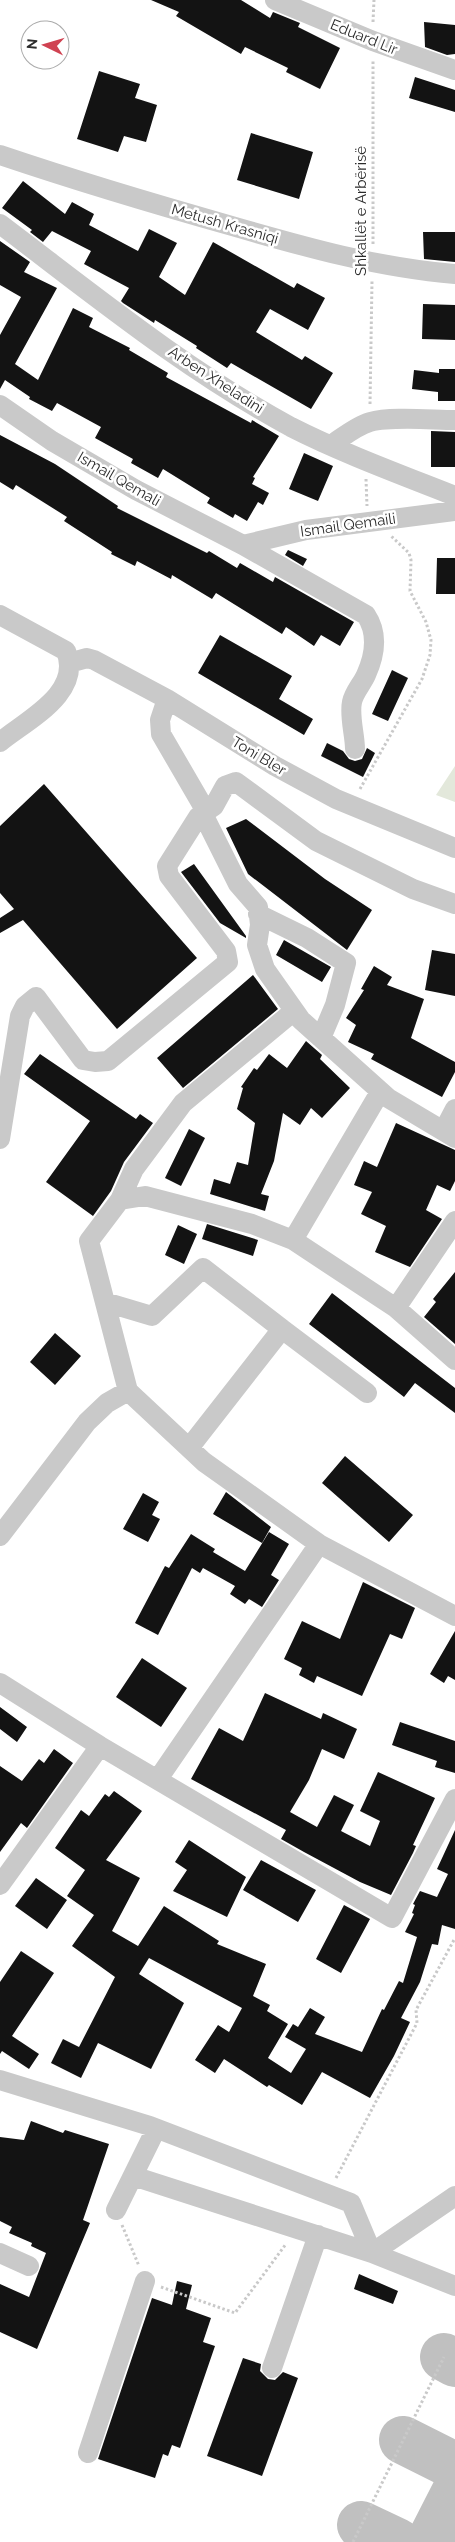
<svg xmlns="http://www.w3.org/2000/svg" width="455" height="2542" viewBox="0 0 455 2542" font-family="Raleway,sans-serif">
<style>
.green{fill:#e3e8db}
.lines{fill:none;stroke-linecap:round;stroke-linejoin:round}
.taxiway{stroke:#c0c0c0;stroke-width:48}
.building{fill:#131313}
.path{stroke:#c9c9c9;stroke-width:3;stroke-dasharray:2.5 2.5;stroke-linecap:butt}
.minor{stroke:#c9c9c9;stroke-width:20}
.labels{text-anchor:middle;stroke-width:5;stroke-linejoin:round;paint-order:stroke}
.street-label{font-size:15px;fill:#2c2c2c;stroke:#fff}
</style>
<rect width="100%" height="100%" fill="#fff"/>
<path class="green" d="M455 766V802L436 795Z"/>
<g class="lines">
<path class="taxiway" d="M444 2357 455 2363
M403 2440 455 2466
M361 2525 397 2542
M430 2542 455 2493"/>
</g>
<path class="building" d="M151 0H241L270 18 273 12 300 23 298 27 340 48 320 89 286 72 288 68 245 47 241 54 176 16 179 12Z
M424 22 455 25V54L447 55 425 47Z
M99 71 140 84 135 98 157 105 146 142 124 136 118 152 77 139Z
M415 77 455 90V112L409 98Z
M251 133 313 152 299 199 237 180Z
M23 181 65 214 72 202 94 214 89 225 138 251 149 229 177 243 159 277 185 295 213 242 294 288 297 283 325 298 308 330 270 309 256 332 302 360 305 356 333 373 311 409 231 363 227 368 196 348 197 346 155 320 154 323 123 303 121 301 129 288 84 264 91 251 52 231 43 242 30 232 32 230 2 208Z
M423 232H455V262L424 259Z
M0 241 30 262 24 272 57 288 15 364 38 380 73 308 93 318 89 327 130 348 129 350 168 373 166 377 251 423 252 420 279 436 253 477 255 478 252 484 269 493 263 505 258 502 247 521 235 514 233 518 207 503 210 498 163 469 158 478 131 463 133 459 95 438 101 427 57 403 52 411 29 399 30 397 5 380 0 389V335L21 297 0 285Z
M423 304 455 305V340L422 339Z
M439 369H455V401H438V392L412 389 414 370 439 373Z
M431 431 455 432V467H431Z
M0 435 55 464 118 506 117 508 207 553 209 551 237 568 240 563 273 582 275 577 354 622 340 646 321 635 314 646 286 627 282 634 216 593 212 599 172 575 171 579 137 561 135 566 111 554 112 552 64 521 67 517 16 485 13 490 0 482Z
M304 453 333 466 318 501 289 489Z
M288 550 307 559 303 566 285 555Z
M437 558H455V594H436Z
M220 635 292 676 279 699 313 719 304 735 198 673Z
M392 670 408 678 388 721 372 714Z
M327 743 343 751 349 759 355 761 362 759 367 748 375 753 363 777 321 756Z
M44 784 197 958 117 1029 23 920 0 933V918L14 909 0 893V826Z
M246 819 325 879 372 910 347 950 248 874 226 828Z
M194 864 246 936V938L220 923 181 872Z
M284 940 331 967 322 982 276 955Z
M432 950 455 954V996L425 990Z
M374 966 392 977 387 985 424 999 411 1038 455 1062V1072L442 1097 371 1059 374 1054 348 1042 356 1025 346 1018 364 990 361 989Z
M253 975 278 1009 183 1088 157 1058Z
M306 1041 322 1055 320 1059 350 1088 322 1118 311 1108 300 1125 283 1113 274 1161 261 1194 269 1196 265 1211 210 1194 214 1179 230 1184 237 1162 248 1165 255 1123 237 1109 243 1088 241 1087 254 1068 257 1070 269 1054 287 1068Z
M40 1054 136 1119 140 1114 153 1123 124 1162 111 1191 93 1216 46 1182 90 1121 24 1074Z
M396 1123 455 1150V1181L450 1191 437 1185 426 1210 442 1219 410 1267 375 1252 386 1226 361 1214 372 1192 354 1185 364 1161 377 1167Z
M189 1129 205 1138 181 1186 165 1178Z
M207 1224 258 1240 253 1256 202 1239Z
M178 1225 197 1234 184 1264 165 1255Z
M455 1272V1344L424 1317 436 1302 433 1299Z
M332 1293 455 1388V1413L415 1383 404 1397 309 1324Z
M55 1333 81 1356 55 1385 30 1362Z
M345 1456 413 1515 389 1542 322 1483Z
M226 1492 271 1527 262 1543 213 1514Z
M143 1493 159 1502 152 1515 160 1519 148 1542 123 1529Z
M269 1532 289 1544 271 1575 279 1580 262 1607 249 1599 245 1604 230 1594 235 1586 203 1568 200 1573 192 1568 158 1635 135 1623 165 1566 169 1568 191 1534 215 1549 213 1552 245 1571Z
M363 1582 415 1608 402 1639 390 1634 362 1696 317 1676 314 1683 299 1675 302 1668 284 1659 302 1621 340 1639Z
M455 1631V1680L448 1676 444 1683 430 1674Z
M142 1658 187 1688 161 1727 116 1697Z
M265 1693 321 1719 323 1713 357 1729 344 1759 322 1749 309 1780 290 1812 317 1827 334 1795 354 1805 341 1831 370 1846 380 1821 360 1811 378 1772 435 1798 413 1845 416 1846 413 1853 391 1895 360 1882 304 1852 281 1839 286 1830 191 1779 219 1728 243 1741Z
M0 1707 27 1727 17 1742 0 1729Z
M400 1722 455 1741V1773L435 1767 437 1761 392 1745Z
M54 1749 73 1763 27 1828 21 1823 0 1852V1766L22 1781 39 1759 44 1763Z
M114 1791 142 1811 106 1860 140 1878 112 1931 138 1946 164 1906 219 1941 217 1944 266 1964 253 1996 270 2005 267 2011 288 2024 268 2058 291 2073 306 2049 285 2037 293 2024 298 2027 310 2008 325 2017 315 2034 362 2052 382 2009 384 2010 399 1981 403 1983 417 1937 405 1932 414 1914 412 1913 415 1905 413 1904 420 1891 437 1897 448 1874 437 1869 455 1830V1929L442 1925 438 1945 432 1944 420 1982 401 2018 410 2022 394 2056 370 2098 322 2072 302 2105 269 2085 267 2087 224 2059 215 2073 195 2060 218 2025 229 2032 242 2008 149 1958 139 1974 184 2003 151 2069 98 2043 81 2078 51 2063 63 2039 79 2047 115 1977 72 1946 94 1915 67 1896 85 1870 55 1848 81 1810 89 1816 105 1794 109 1797Z
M189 1840 246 1877 227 1917 173 1891 187 1870 175 1862Z
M261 1860 316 1890 298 1922 243 1890Z
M36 1878 67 1900 47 1929 15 1906Z
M344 1905 370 1919 341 1973 316 1959Z
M21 1951 54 1973 12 2036 39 2054 29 2069 2 2051 0 2054V1982Z
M31 2121 63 2133 65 2130 109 2144 83 2220 90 2223 37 2349 0 2332V2284L29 2297 46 2253 31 2246 32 2243 9 2233 12 2227 0 2221V2137L24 2140Z
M359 2274 398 2291 393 2304 354 2289Z
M177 2281 192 2285 186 2309 211 2318 203 2342 215 2346 180 2448 172 2445 168 2456 163 2454 155 2478 98 2459 152 2298 172 2305Z
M243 2358 261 2364 260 2371 268 2379 275 2380 283 2372 298 2378 262 2476 207 2456Z"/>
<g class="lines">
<path class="path" d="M373 22 374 0
M373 244V61
M370 404 372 281
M366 479 367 506
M360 789 422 679 430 655 431 640 426 622 410 591 411 560 409 553 391 536
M336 2178 417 2023 416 2010 455 1938
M122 2225 139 2266
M161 2287 235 2313 286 2244
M353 2542 444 2357"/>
<path class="minor" d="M275 0 373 41 455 70
M0 155C77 181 154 204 232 226 305 247 379 268 455 274
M0 224C94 295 187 371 291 427 342 453 402 475 455 496
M0 405 52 441 136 490 243 545 366 615C378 633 375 655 366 675 362 684 354 692 352 702 349 716 355 735 355 749
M331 445C343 437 356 426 370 422 391 416 432 420 455 420
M243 545 306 530 455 511
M0 615 66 651C83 693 27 720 0 742
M69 663 87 658 94 660 167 699 275 766 336 799 455 848
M167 699 160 720 161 734 204 808 203 814 238 884 258 907 260 925 257 945 265 969 301 1020 388 1098 455 1138
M258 914 307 938 346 963 335 1005 321 1038
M444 1130 455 1109
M0 1139 20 1016 25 1006 36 997 83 1060 95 1062 108 1061 228 962 226 951 169 876 167 866 198 817 214 806 225 786 236 782 316 841 413 889 455 904
M120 1200 134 1169 183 1103 294 1011
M455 1221 396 1308 455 1360
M293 1240 380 1092
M105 1302 152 1316 203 1268 282 1329
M396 1308 293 1240 252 1224 145 1196 120 1200 89 1241 128 1391 204 1462 319 1544 455 1616
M189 1448 282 1329 367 1393
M0 1536 87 1422 107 1403 128 1391
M0 1683 100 1746 392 1918 455 1799
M158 1779 319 1544
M0 1885 100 1746
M0 2080 150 2126 351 2203 372 2253 455 2286
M133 2176 372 2253 455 2196
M116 2210 156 2129
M0 2253 29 2266
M272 2368 318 2235
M88 2453 145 2281"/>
</g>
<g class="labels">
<g class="street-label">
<text transform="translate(364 37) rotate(22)" y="5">Eduard Lir</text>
<text transform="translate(361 211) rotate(-90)" y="5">Shkallët e Arbërisë</text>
<text transform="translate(225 224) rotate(16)" y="5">Metush Krasniqi</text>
<text transform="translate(216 380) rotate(33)" y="5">Arben Xheladini</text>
<text transform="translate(119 479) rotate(30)" y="5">Ismail Qemali</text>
<text transform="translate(348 525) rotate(-8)" y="5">Ismail Qemaili</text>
<text transform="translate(259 756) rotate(31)" y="5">Toni Bler</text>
</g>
</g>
<g transform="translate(45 45) rotate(275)"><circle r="24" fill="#ffffff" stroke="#ababab"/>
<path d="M0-4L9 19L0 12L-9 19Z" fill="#d04251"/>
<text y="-8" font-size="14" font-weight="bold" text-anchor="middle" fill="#2c2c2c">N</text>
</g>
</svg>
